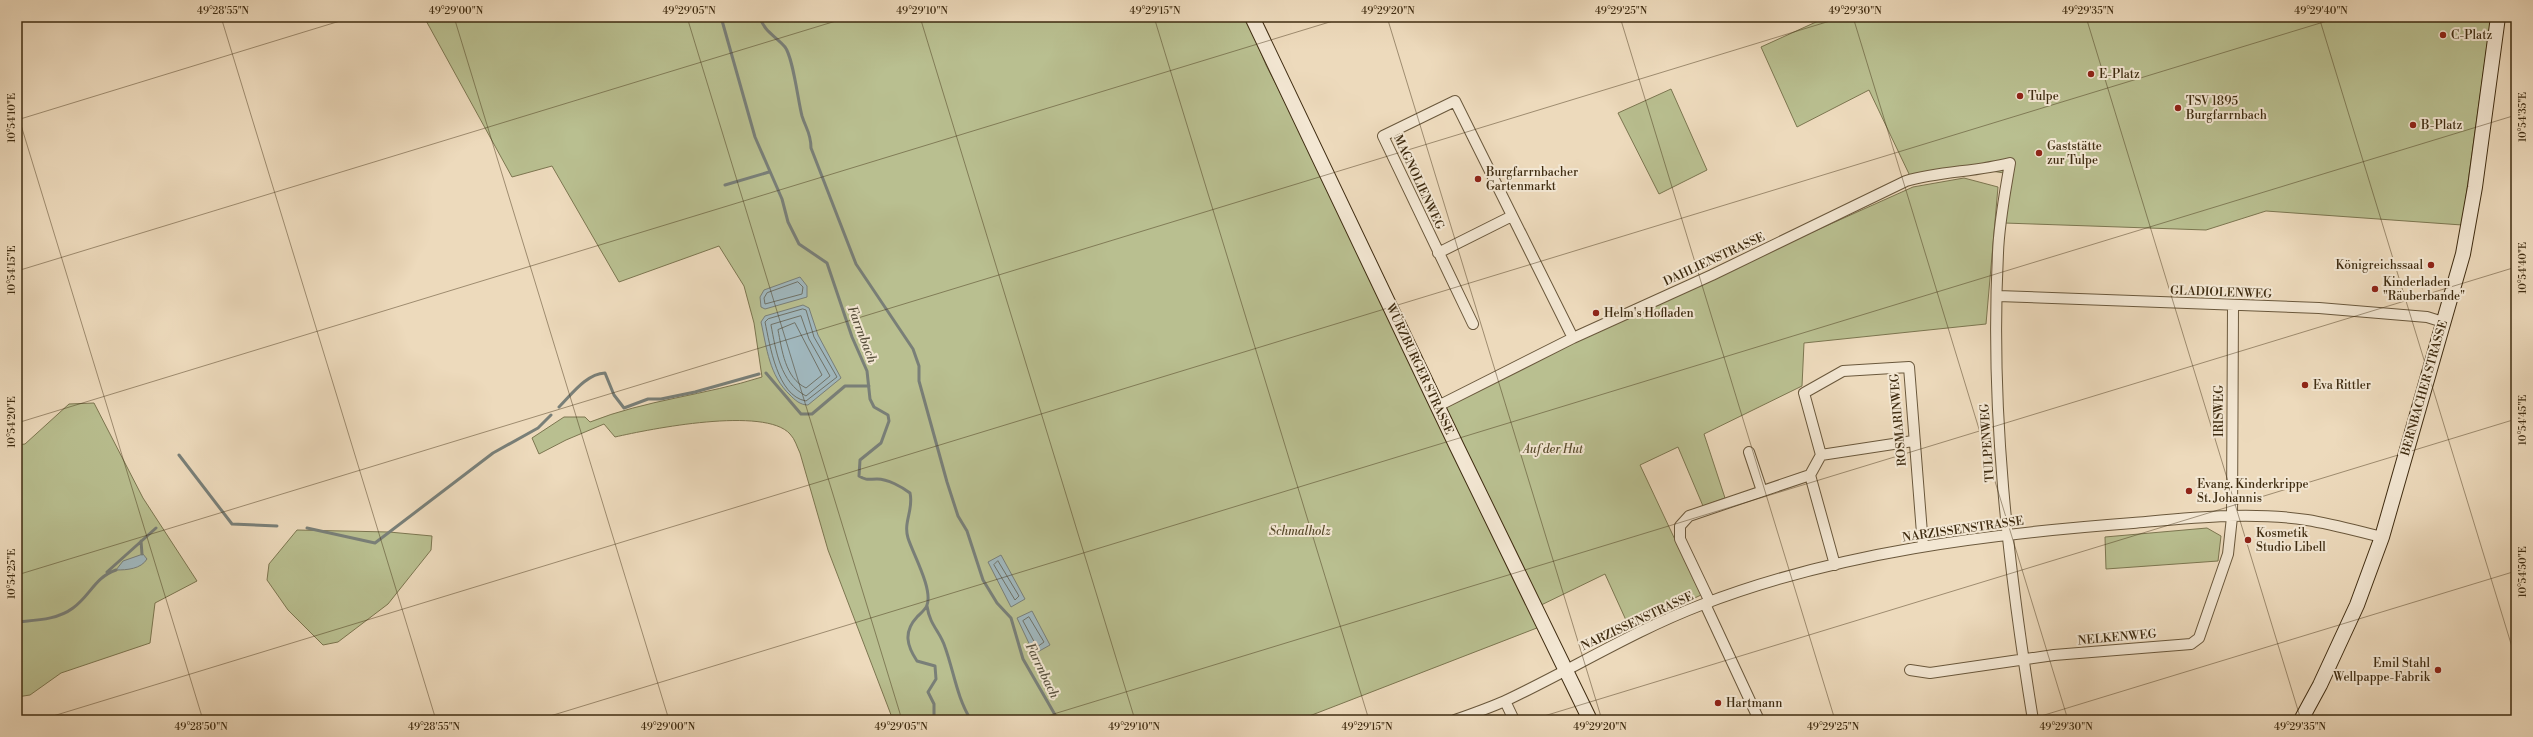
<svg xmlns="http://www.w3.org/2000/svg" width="2533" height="737" viewBox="0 0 2533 737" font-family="'Libre Bodoni',serif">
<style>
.green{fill:#b9bf90;stroke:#7c7650}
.water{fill:#a0b7bd;stroke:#797f78}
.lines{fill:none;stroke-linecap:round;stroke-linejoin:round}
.shore{stroke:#707267;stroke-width:1}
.stream{stroke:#797f78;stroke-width:3}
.street-casing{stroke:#6a583c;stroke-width:12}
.secondary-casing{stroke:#3f2c11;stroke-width:16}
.street{stroke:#f3e7d3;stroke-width:10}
.secondary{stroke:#f3e7d3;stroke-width:14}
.ticks{fill:none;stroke:#3f2c11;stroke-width:1;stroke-opacity:0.45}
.poi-dot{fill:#8f2418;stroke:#f3e7d3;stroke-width:1.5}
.labels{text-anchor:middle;stroke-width:4;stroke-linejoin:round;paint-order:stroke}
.poi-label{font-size:12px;fill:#3f2c11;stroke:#f3e7d3;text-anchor:start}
.street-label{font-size:12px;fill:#3f2c11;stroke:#f3e7d3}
.park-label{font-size:12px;font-style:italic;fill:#57492a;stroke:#f3e7d3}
.water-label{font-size:13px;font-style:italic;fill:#574f3c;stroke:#f3e7d3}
.neatline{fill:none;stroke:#3f2c11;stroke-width:1.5}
.ticks-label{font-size:10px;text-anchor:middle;fill:#3f2c11}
</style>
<rect width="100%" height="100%" fill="#eddabc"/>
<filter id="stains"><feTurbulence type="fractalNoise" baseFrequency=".005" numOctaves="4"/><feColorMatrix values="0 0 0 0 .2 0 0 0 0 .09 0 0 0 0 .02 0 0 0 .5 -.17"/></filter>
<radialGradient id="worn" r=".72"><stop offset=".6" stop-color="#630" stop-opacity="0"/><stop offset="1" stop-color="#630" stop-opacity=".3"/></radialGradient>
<path class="green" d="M1246 17 1266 65 1332 194 1434 410 1623 317 1913 187 1964 178 1998 187 1986 324 1804 343 1802 386 1704 434 1725 498 1703 506 1678 447 1640 465 1701 595 1630 629 1605 574 1535 608 1542 626 1299 720H893L828 550 800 453C797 447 795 439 790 434 765 406 650 429 615 437L604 424 566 440 539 454 532 438 564 417H585L590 422C645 400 706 395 762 377L754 323 744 286 719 246 619 282 552 166 512 177 424 17Z
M1827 17H2491L2462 225 2266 211 2206 230 2004 223 2010 174C1968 167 1952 166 1910 176L1869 90 1797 127 1761 47Z
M1671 89 1707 170 1659 194 1618 113Z
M94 403 143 498 197 581 155 603 150 643 61 673 30 695 17 697V445L25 444 69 404Z
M2207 528 2221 536 2218 561 2106 569 2105 537Z
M297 530 389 532 432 536 431 550 388 604 338 642 323 645 288 610 267 580 269 564Z"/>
<path class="water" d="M800 277 807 286V297L765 309 761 307 760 297 764 290Z
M803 305 809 308 818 335 841 378 808 405C800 405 795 400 790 395 769 375 767 349 761 322L765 316Z
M143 554 147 559C141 569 127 570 116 570L123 561Z
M1001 555 1025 599 1011 607 988 562Z
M1032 611 1050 645 1034 654 1017 618Z"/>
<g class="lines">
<path class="shore" d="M798 282 803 287 802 294 765 304 764 298 767 293Z
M803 309 806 310 814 337 837 377 806 401C777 396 770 345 765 322L768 319Z
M801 316 809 339 830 376 806 396C780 382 776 351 771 325Z
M795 323 822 375 806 388C785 378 782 350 778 330Z
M998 561 1019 596 1015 600 994 565Z
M1029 617 1044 642 1037 647 1023 621Z"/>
<path class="stream" d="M721 17 755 137 782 199 788 222 799 244 827 263 852 337 867 371 870 399 874 407 888 415 889 421 881 443 860 460 859 476C867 481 869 479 877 479 888 479 902 487 910 493 914 509 903 522 908 538 913 554 933 589 927 605 926 609 920 614 917 617 903 632 907 646 917 661L935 666 936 679 928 692 934 704V720
M760 17C764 32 776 36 785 47 793 57 798 101 802 116 806 129 811 133 811 148L856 264 913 349 919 366V381L947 482 958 516 967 531 983 580 997 603 1011 618 1023 659 1058 720
M725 185 769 172
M766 373 801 414H812L845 386H869
M559 407C572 394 586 374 605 373L614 395 624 408 648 399H661L695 392 759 374
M179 455 232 524 277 526
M307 528 375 543 493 453 538 428 551 415
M141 541 142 554
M107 572 156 528
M927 606C930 626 940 631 945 647 954 672 957 698 971 720
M17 622C36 620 57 620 73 608 90 596 95 577 116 570"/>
<defs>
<path id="street" d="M1438 253 1512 216
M1998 296 2319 308 2427 317 2443 322
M1473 324 1383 136 1455 101 1573 338
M1438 406 1573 338 1712 275 1906 181C1940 171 1975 172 2010 163 2005 193 1999 223 1998 253 1990 410 2008 566 2033 720
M1749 452 1762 491
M1821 455 1804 393 1843 371 1909 367 1923 546
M1810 475 1835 565
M1710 602 1680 539V526L1689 516 1810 475 1821 455 1913 441
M1705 604 1759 720
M1910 670 1930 673 2054 655 2191 644 2199 638 2228 554 2232 517 2233 305
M1505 701 1514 720
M1455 720C1472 714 1489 708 1505 701 1571 670 1633 631 1701 605 1838 552 1987 534 2133 523 2189 518 2250 511 2307 520 2332 524 2357 531 2382 537"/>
<path id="secondary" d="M1252 17 1457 447 1590 720
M2301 720 2320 685 2357 605 2382 537 2463 254 2475 187 2498 17"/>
</defs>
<use href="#street" class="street-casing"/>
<use href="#secondary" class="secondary-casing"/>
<use href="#street" class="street"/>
<use href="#secondary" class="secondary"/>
</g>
<path class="ticks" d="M221 17 436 720M454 17 669 720M687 17 902 720M920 17 1135 720M1154 17 1369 720M1387 17 1602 720M1620 17 1835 720M1853 17 2068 720M2086 17 2301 720M2319 17 2516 660M17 112 203 720M17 120 353 17M17 271 849 17M17 423 1346 17M17 575 1843 17M40 720 2340 17M537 720 2516 115M1034 720 2516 267M1531 720 2516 419M2028 720 2516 571"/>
<g class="poi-dot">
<circle cx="2443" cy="35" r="4"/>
<circle cx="2091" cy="74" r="4"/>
<circle cx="2020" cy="96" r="4"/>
<circle cx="2178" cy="108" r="4"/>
<circle cx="2413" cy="125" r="4"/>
<circle cx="2039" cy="153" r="4"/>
<circle cx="1478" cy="179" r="4"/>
<circle cx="2431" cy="265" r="4"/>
<circle cx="2375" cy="289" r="4"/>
<circle cx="1596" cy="313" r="4"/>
<circle cx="2305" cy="385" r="4"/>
<circle cx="2189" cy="491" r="4"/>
<circle cx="2248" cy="540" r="4"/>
<circle cx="2438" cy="670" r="4"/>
<circle cx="1718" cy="703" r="4"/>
</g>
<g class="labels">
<g class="poi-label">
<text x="2451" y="39">C-Platz</text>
<text x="2099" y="78">E-Platz</text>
<text x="2028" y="100">Tulpe</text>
<text x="2186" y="105">TSV 1895<tspan x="2186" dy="14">Burgfarrnbach</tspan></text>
<text x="2421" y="129">B-Platz</text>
<text x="2047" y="150">Gaststätte<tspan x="2047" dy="14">zur Tulpe</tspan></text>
<text x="1486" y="176">Burgfarrnbacher<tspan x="1486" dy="14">Gartenmarkt</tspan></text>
<text x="2423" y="269" text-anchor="end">Königreichssaal</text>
<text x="2383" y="286">Kinderladen<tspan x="2383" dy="14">"Räuberbande"</tspan></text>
<text x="1604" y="317">Helm's Hofladen</text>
<text x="2313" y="389">Eva Rittler</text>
<text x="2197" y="488">Evang. Kinderkrippe<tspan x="2197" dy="14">St. Johannis</tspan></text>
<text x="2256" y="537">Kosmetik<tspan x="2256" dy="14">Studio Libell</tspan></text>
<text x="2430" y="667" text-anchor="end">Emil Stahl<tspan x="2430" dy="14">Wellpappe-Fabrik</tspan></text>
<text x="1726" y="707">Hartmann</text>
</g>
<g class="street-label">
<text transform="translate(1419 182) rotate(65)" y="4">MAGNOLIENWEG</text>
<text transform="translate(1714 259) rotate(-25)" y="4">DAHLIENSTRASSE</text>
<text transform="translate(2221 292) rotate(2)" y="4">GLADIOLENWEG</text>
<text transform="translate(1420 369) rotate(65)" y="4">WÜRZBURGER STRASSE</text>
<text transform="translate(2424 388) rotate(-74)" y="4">BERNBACHER STRASSE</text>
<text transform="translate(2219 411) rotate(-90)" y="4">IRISWEG</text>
<text transform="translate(1898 420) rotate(-95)" y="4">ROSMARINWEG</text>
<text transform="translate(1987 443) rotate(-94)" y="4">TULPENWEG</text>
<text transform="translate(1963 529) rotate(-8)" y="4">NARZISSENSTRASSE</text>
<text transform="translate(1637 621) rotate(-25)" y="4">NARZISSENSTRASSE</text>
<text transform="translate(2117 637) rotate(-5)" y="4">NELKENWEG</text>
</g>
<g class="park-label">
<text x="1553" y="453">Auf der Hut</text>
<text x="1300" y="535">Schmalholz</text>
</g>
<g class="water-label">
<text transform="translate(863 334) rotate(69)" y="5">Farrnbach</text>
<text transform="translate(1043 670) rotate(64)" y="5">Farrnbach</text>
</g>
</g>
<rect width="2533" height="737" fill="none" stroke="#eddabc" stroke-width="44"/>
<rect x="22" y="22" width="2489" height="693" class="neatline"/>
<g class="ticks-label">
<text x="223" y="14">49°28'55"N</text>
<text x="456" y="14">49°29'00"N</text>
<text x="689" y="14">49°29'05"N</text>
<text x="922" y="14">49°29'10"N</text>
<text x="1155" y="14">49°29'15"N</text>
<text x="1388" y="14">49°29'20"N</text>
<text x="1621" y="14">49°29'25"N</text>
<text x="1855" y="14">49°29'30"N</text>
<text x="2088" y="14">49°29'35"N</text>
<text x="2321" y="14">49°29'40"N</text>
<text transform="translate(2522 117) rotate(-90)" y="4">10°54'35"E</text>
<text transform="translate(11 118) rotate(-90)" y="4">10°54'10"E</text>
<text transform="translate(2522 268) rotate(-90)" y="4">10°54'40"E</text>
<text transform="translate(11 270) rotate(-90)" y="4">10°54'15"E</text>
<text transform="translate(2522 420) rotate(-90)" y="4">10°54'45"E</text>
<text transform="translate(11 422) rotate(-90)" y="4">10°54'20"E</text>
<text transform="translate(2522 572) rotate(-90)" y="4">10°54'50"E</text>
<text transform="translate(11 574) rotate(-90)" y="4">10°54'25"E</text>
<text x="201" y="730">49°28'50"N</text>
<text x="434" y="730">49°28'55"N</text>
<text x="668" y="730">49°29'00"N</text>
<text x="901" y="730">49°29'05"N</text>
<text x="1134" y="730">49°29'10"N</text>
<text x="1367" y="730">49°29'15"N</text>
<text x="1600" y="730">49°29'20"N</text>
<text x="1833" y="730">49°29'25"N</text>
<text x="2066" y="730">49°29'30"N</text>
<text x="2300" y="730">49°29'35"N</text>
</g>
<rect width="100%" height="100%" filter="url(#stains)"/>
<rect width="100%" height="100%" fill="url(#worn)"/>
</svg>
